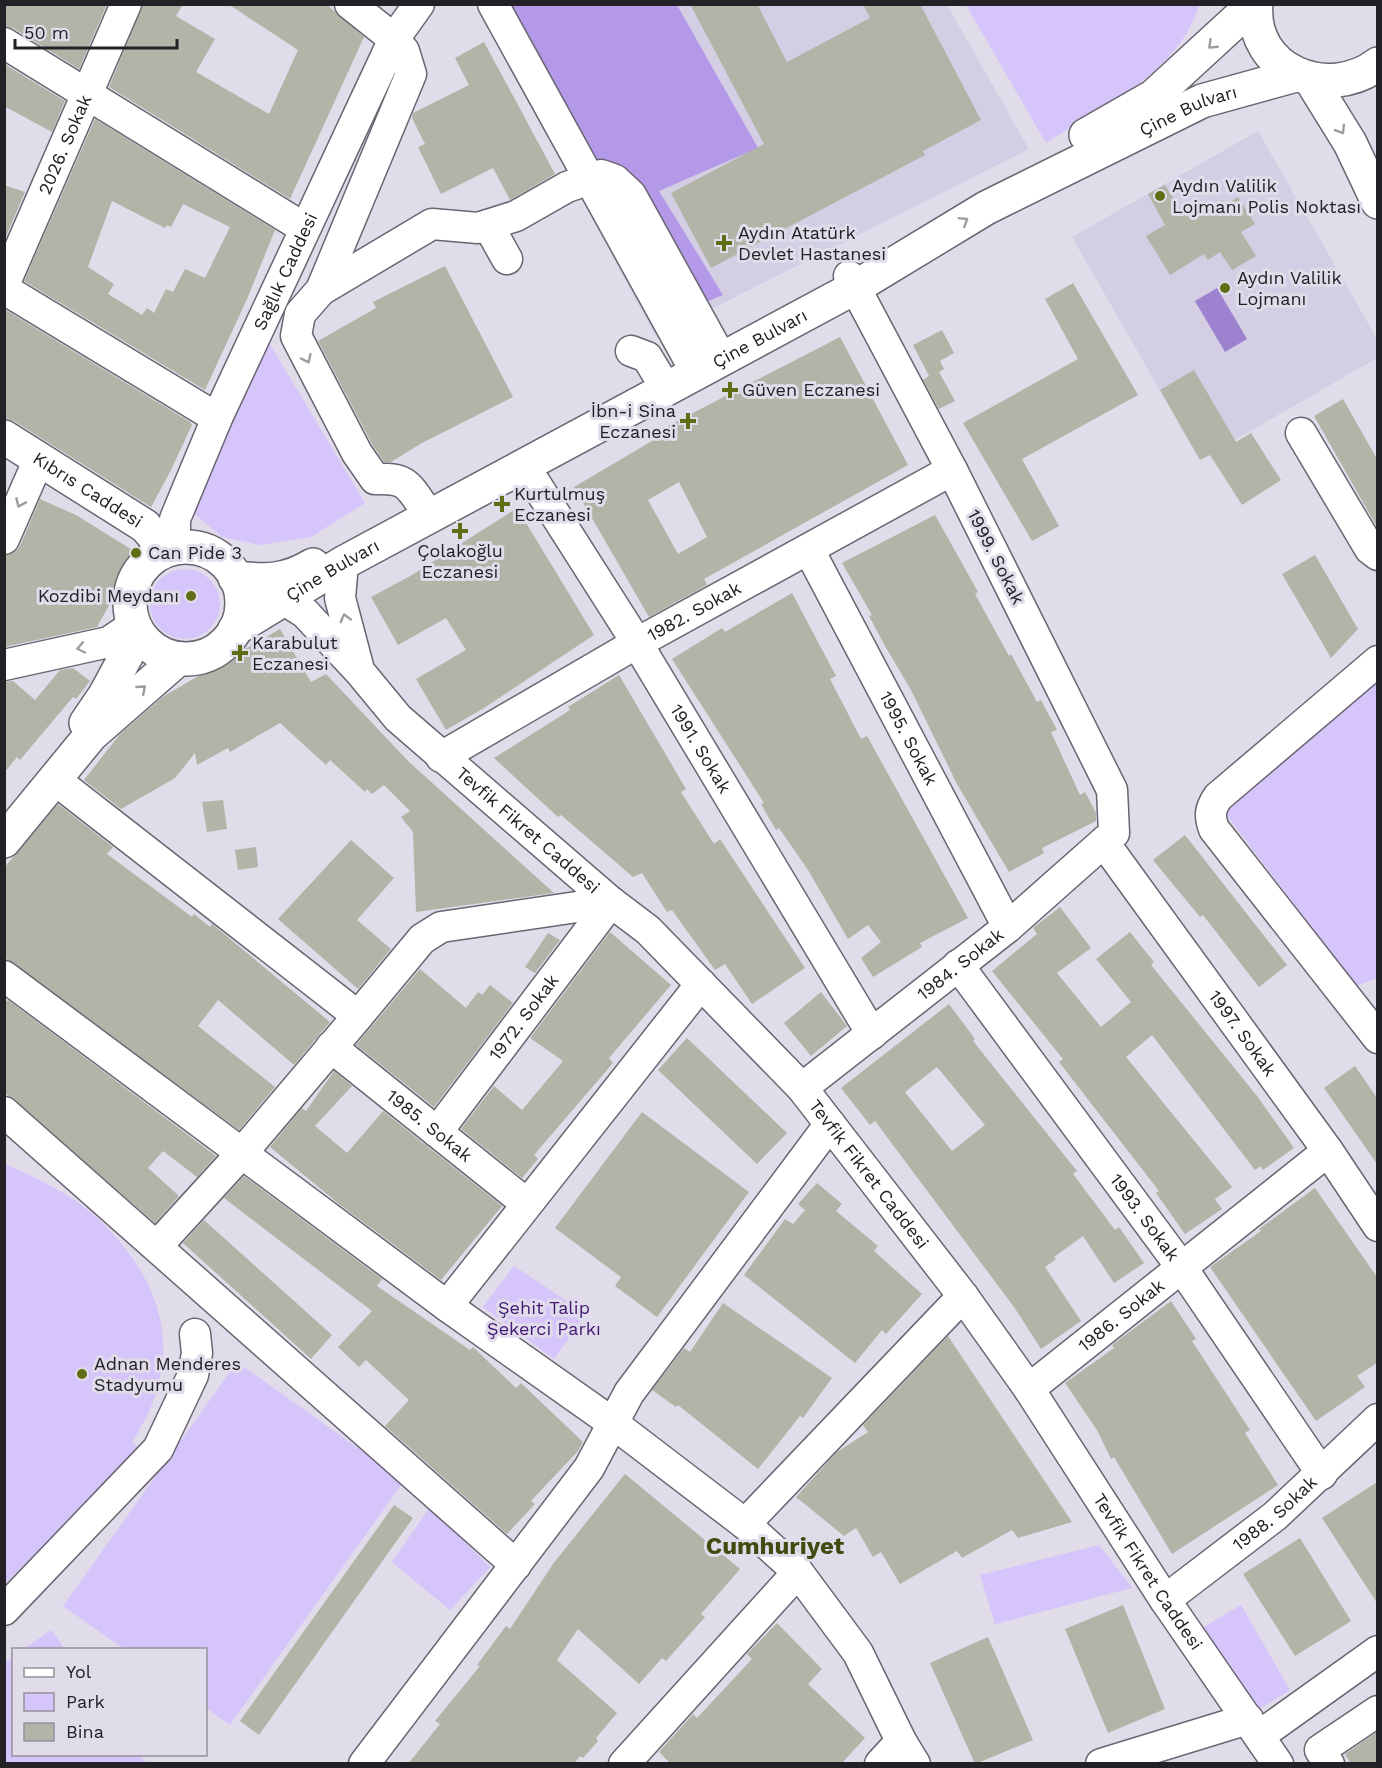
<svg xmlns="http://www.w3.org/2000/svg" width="1382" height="1768" viewBox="0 0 1382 1768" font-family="'Work Sans',sans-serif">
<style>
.built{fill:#d3cee3}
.green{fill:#d5c5fb}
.forest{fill:#b399e8}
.water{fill:#9c82cf}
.building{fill:#b1b4a6;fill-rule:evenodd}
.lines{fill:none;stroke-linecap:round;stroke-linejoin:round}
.minor-casing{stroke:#696571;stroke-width:33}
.major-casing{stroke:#696571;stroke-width:36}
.highway-casing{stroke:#696571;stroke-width:36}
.minor{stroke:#fff;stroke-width:30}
.major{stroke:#fff;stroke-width:33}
.highway{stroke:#fff;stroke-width:33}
.oneway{stroke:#9c9b9d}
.poi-dot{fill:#616d15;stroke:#e0dcea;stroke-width:2}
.labels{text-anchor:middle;stroke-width:6;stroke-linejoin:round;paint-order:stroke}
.street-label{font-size:18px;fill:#232126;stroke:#e0dcea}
.poi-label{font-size:18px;fill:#232126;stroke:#e0dcea;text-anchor:start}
.park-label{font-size:18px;fill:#421774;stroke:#e0dcea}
.district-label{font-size:24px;font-weight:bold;fill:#424a0f;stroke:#e0dcea}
</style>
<rect width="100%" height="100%" fill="#e0dcea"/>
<path class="built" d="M477 5H947L1029 149 656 337Z
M1258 131 1377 339V358L1200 460 1072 237Z"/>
<path class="green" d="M966 5H1199C1179 73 1101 107 1046 143Z
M265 336 365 503 311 537 260 545 222 537 185 506Z
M150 604a35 35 0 1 1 70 0a35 35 0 1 1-70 0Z
M1377 670V978L1356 986 1219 805Z
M5 1164C36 1178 70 1193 96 1217 166 1282 187 1359 132 1442L139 1449 5 1584Z
M514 1266 586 1314 554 1359 483 1307Z
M237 1362 404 1481 230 1725 206 1708V1650L124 1649 63 1606Z
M430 1507 490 1567 450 1610 392 1562Z
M1099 1545 1132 1588 995 1624 980 1575Z
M1241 1605 1290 1690 1261 1708 1250 1702 1202 1628Z
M51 1630 65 1649H24Z
M13 1657 14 1754 140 1755 146 1763H5V1663Z"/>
<path class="forest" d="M496 5H677L758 148 659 191 723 295 667 318Z"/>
<path class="water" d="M1217 288 1247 339 1225 352 1195 301Z"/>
<path class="building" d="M4 4H107L79 69 13 28 4 26Z
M143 4H183L176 16 215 39 196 72 269 114 298 50 228 4H326L364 37 290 199 109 87Z
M690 4H757L787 62 870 18 863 4H920L981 120 923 151 925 155 711 268 671 193 764 144Z
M484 42 555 174 510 200 493 168 441 194 418 147 425 144 412 118 413 113 469 85 455 58Z
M4 64 65 101 52 132 4 106Z
M95 119 275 230 247 299 205 390 24 281ZM112 201 165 228 167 225 171 227 183 204 230 227 205 278 185 269 173 292 166 289 154 313 147 308 142 315 108 294 114 284 88 267Z
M4 185 25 192 4 241Z
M1165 185 1183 214 1192 209 1196 216 1223 200 1225 205 1238 197 1255 224 1241 232 1256 256 1232 270 1220 252 1208 260 1204 254 1170 275 1146 236 1165 225 1148 194Z
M445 266 513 397 422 443 391 462H384L372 444 318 341 376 308 373 302Z
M1073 283 1138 395 1022 459 1059 526 1032 541 963 423 1078 359 1045 299Z
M4 309 190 422 192 425 170 472 151 507 14 421 4 418Z
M942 330 954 353 940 361 944 369 939 372 955 401 939 409 923 380 929 376 913 345Z
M840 337 908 465 704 579 707 585 649 617 574 487 657 438 654 433ZM679 482 707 537 678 554 648 500Z
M1194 370 1236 442 1251 433 1281 480 1242 505 1210 455 1200 460 1160 390Z
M1343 399 1377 459V527L1314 416Z
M40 499 76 515 134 551 109 595 113 598 97 627 4 647V556L14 553 20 546Z
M517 508 594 635 484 708 446 730 416 679 466 650 446 618 398 645 371 597 412 575Z
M935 515 978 592 975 594 1009 656 1011 654 1037 702 1041 700 1057 730 1051 732 1080 795 1085 792 1096 813V821L1042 848 1044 853 1009 872 957 784 911 690 885 646 869 616 872 615 842 563Z
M1315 555 1358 629 1331 658 1282 574Z
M792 593 836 676 830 679 861 739 867 736 968 918 920 943 922 947 873 977 861 958 881 942 868 925 848 939 808 870 779 828 776 830 761 804 764 803 672 659 722 628 725 632Z
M280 629 311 682 326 674 408 761 554 893 416 912 413 832 401 817 410 811 384 785 372 794 367 789 365 792 330 760 326 765 280 723 230 752 228 748 197 765 195 753 175 778 121 809 84 780 120 734 164 696Z
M73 668 90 681 76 699 73 697 20 760 17 757 4 773V682L13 681 35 700 60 670Z
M619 675 686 789 681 792 714 844 720 839 805 968 752 1004 725 964 715 970 672 910 667 912 642 873 633 877 561 815 558 817 494 758 570 710 568 707Z
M223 800 227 829 207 832 202 802Z
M58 804 113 847 107 854 192 917 194 914 210 927 212 924 330 1022 294 1065 218 1000 198 1026 275 1087 239 1130 4 957V868Z
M1185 835 1287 965 1259 987 1203 915 1200 917 1153 860Z
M351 840 394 878 357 920 391 949 358 989 278 919Z
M256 847 258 867 238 870 235 850Z
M1060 907 1091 948 1057 973 1101 1027 1131 1002 1096 959 1130 932 1154 962 1151 965 1257 1096 1294 1148 1263 1170 1261 1166 1255 1170 1152 1035 1126 1057 1232 1187 1215 1199 1222 1209 1185 1234 1156 1193 1159 1191 1059 1062 1063 1059 992 971 1037 934 1033 928Z
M610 932 671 985 609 1058 613 1063 534 1155 538 1159 522 1178 461 1129 494 1086 522 1110 563 1061 530 1038Z
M548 933 560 940 535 973 525 967Z
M420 969 466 1008 478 992 482 995 490 985 513 1003 434 1107 356 1045Z
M821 992 847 1026 811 1056 784 1023Z
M8 1000 216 1156 197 1177 163 1151 148 1168 179 1196 155 1223 4 1092V1004Z
M949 1004 975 1039 973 1041 1077 1171 1073 1174 1115 1230 1119 1227 1144 1263 1114 1283 1083 1236 1054 1257 1056 1259 1045 1267 1081 1321 1041 1349 1014 1307 875 1121 870 1125 841 1088ZM937 1067 985 1125 952 1151 905 1092Z
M687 1038 787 1133 757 1164 658 1070Z
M1355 1066 1377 1098V1164L1324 1088Z
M334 1071 352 1086 315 1126 347 1153 383 1111 502 1206 441 1280 339 1204 270 1147 302 1108 306 1111Z
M642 1112 749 1192 657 1317 615 1286 621 1277 555 1228Z
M244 1176 382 1279 377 1286 470 1350 473 1347 516 1388 521 1383 583 1442 578 1451 531 1501 535 1504 507 1534 385 1426 409 1400 366 1360 359 1367 338 1347 372 1311 224 1198Z
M817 1183 842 1204 836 1211 878 1246 874 1251 922 1294 886 1334 882 1330 855 1363 744 1275 785 1219 793 1224 805 1210 798 1204Z
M1315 1188 1377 1277V1363L1357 1376 1365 1387 1316 1421 1210 1267 1261 1231 1259 1229Z
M204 1220 332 1335 311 1359 183 1243Z
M1171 1301 1196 1339 1192 1341 1250 1430 1245 1433 1278 1485 1172 1554 1114 1457 1111 1459 1097 1430 1065 1383 1114 1348 1112 1345Z
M723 1303 832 1378 803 1418 800 1416 758 1469 678 1405 676 1407 652 1390 684 1348 690 1352Z
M948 1336 1072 1522 1018 1538 1012 1530 962 1558 957 1551 900 1584 881 1552 873 1557 856 1528 844 1536 796 1497 837 1452 868 1432 863 1425Z
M625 1474 740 1569 701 1614 705 1617 666 1661 662 1658 639 1684 578 1629 557 1660 617 1713 596 1738 598 1741 583 1758 580 1756 574 1764H408L440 1724 435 1721 480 1666 477 1665 506 1626 510 1629 553 1564Z
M1377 1482V1603L1322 1518Z
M394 1505 413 1518 259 1735 240 1721Z
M1300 1538 1351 1621 1295 1656 1243 1574Z
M1123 1605 1165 1709 1108 1733 1065 1629Z
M777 1623 822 1669 808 1684 865 1738 841 1764H671L659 1752 693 1714 697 1718 752 1659 747 1654Z
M988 1637 1033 1740 975 1764 930 1663Z
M1377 1732V1764H1351L1345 1754Z"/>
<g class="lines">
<defs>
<g id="minor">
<path d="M350 4 394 39 404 51 411 74 321 290 300 314 296 336 357 453 375 479C403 478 407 482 422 505"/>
<path d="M493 4 697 374"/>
<path d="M4 43 304 228"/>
<path d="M488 225 507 259"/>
<path id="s1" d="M4 285 126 4"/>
<path d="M4 289 217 418"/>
<path d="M321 290 432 224 478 228 516 216 567 187 601 175 615 180 631 195 715 347"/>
<path d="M631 351 647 357 659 377"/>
<path d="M1301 433 1370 549 1378 555"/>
<path id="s2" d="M525 467 637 643 872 1034"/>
<path d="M4 539 39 459"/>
<path id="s3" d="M175 548V519L217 418 394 39 419 4"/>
<path id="s4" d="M809 550 1008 927"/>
<path d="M343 563 340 598 358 666"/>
<path id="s5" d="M283 599 305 613 360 672 398 718 611 902 648 930 802 1088 963 1296 1029 1389 1165 1600 1278 1764"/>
<path d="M1378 661 1218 797C1210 809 1209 815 1214 829L1378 1038"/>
<path d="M4 665 109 642 134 625"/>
<path id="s6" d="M441 757 637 643 952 470"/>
<path d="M54 779 358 1016 242 1153 157 1246"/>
<path id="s7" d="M1105 844 1328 1151 1378 1226"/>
<path id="s8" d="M958 965 1182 1268 1322 1474"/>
<path d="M4 976 447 1306 614 1424 745 1524 798 1572 858 1653 901 1741 915 1764"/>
<path d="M358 1016 422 939 441 927 611 902"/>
<path id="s9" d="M331 1047 527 1204"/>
<path id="s10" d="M802 1088 1008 927 1114 833 1112 790 952 470 849 276"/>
<path d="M4 1112 516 1565"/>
<path id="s11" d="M437 1132 611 902"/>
<path d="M447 1306 701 984"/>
<path id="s12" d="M1029 1389 1328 1151"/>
<path d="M745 1524 963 1296"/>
<path id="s13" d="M1165 1600 1275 1516 1378 1419"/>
<path d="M4 1610 158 1449 193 1375 197 1353 195 1334"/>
<path d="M1259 1736 1378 1651"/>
<path d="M364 1764 589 1468 629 1393 830 1124"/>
<path d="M624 1764 798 1572"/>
<path d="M880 1764 901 1741"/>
<path d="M1101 1764 1248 1719"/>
<path d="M1329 1764 1320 1750 1378 1711"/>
</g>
<g id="major">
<path d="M1086 135 1154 96 1254 4"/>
<path id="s14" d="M4 437 145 526 166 550"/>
<circle cx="186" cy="603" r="56"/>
<path d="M235 578C266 581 285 582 313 565"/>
<path id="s15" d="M235 629 343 563 854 288 986 208 1202 101 1296 75"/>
<path d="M86 723 105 695 138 634"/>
<path d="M4 841 91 735 178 659"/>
</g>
<path id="highway" d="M1256 4C1250 71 1328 102 1378 64
M1311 80 1350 143 1378 202"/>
</defs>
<use href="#minor" class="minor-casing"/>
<use href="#major" class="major-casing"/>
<use href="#highway" class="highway-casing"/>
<use href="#minor" class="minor"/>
<use href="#major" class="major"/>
<use href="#highway" class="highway"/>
</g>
<defs><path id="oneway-chevron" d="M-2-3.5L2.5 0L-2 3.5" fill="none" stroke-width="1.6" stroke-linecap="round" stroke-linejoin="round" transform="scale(1.5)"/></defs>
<g class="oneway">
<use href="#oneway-chevron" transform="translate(1212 45) rotate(136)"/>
<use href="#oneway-chevron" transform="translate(1341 130) rotate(59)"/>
<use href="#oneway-chevron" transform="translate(964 221) rotate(-32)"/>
<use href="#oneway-chevron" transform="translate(307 359) rotate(65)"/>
<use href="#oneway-chevron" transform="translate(20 503) rotate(114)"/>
<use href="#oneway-chevron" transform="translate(345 618) rotate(-105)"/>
<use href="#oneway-chevron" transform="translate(81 648) rotate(168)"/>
<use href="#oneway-chevron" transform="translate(142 689) rotate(-41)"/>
</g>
<g class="poi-dot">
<circle cx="1160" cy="196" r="6"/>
<path d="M721 234h6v6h6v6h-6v6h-6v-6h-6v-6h6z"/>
<circle cx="1225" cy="288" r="6"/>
<path d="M727 381h6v6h6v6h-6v6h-6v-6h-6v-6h6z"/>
<path d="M685 412h6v6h6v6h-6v6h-6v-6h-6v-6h6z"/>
<path d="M499 495h6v6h6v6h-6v6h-6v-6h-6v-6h6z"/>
<path d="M457 522h6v6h6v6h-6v6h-6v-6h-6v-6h6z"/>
<circle cx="136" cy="553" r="6"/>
<circle cx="191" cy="596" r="6"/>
<path d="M237 644h6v6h6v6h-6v6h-6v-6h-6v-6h6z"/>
<circle cx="82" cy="1374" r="6"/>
</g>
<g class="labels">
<g class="street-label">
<text dy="6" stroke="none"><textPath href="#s15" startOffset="1086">Çine Bulvarı</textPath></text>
<text dy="6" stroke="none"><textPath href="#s1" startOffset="153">2026. Sokak</textPath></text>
<text dy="6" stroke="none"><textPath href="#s3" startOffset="300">Sağlık Caddesi</textPath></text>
<text dy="6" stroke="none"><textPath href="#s15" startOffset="600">Çine Bulvarı</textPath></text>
<text dy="6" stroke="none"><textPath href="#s14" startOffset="99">Kıbrıs Caddesi</textPath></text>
<text transform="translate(996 557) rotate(63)" y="6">1999. Sokak</text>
<text dy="6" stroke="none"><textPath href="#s15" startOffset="114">Çine Bulvarı</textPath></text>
<text dy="6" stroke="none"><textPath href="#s6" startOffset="292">1982. Sokak</textPath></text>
<text dy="6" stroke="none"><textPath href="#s4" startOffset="213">1995. Sokak</textPath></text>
<text dy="6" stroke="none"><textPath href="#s2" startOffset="332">1991. Sokak</textPath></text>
<text dy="6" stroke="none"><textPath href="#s5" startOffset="338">Tevfik Fikret Caddesi</textPath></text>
<text dy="6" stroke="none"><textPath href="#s10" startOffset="201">1984. Sokak</textPath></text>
<text dy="6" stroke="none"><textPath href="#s11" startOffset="144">1972. Sokak</textPath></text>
<text dy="6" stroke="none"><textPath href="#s7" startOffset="234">1997. Sokak</textPath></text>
<text dy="6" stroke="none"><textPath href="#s9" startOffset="126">1985. Sokak</textPath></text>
<text dy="6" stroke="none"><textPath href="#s5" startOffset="824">Tevfik Fikret Caddesi</textPath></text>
<text dy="6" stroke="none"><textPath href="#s8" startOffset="314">1993. Sokak</textPath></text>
<text dy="6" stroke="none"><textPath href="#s12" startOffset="118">1986. Sokak</textPath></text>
<text dy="6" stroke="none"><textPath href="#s13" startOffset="140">1988. Sokak</textPath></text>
<text dy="6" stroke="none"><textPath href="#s5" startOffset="1310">Tevfik Fikret Caddesi</textPath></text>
</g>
<g class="poi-label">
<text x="1172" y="192">Aydın Valilik<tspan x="1172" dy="21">Lojmanı Polis Noktası</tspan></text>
<text x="738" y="239">Aydın Atatürk<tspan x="738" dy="21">Devlet Hastanesi</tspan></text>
<text x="1237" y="284">Aydın Valilik<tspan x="1237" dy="21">Lojmanı</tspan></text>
<text x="742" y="396">Güven Eczanesi</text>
<text x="676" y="417" text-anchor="end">İbn-i Sina<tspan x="676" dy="21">Eczanesi</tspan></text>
<text x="514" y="500">Kurtulmuş<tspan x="514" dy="21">Eczanesi</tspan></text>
<text x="460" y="557" text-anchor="middle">Çolakoğlu<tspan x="460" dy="21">Eczanesi</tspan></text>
<text x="148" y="559">Can Pide 3</text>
<text x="179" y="602" text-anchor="end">Kozdibi Meydanı</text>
<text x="252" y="649">Karabulut<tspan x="252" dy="21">Eczanesi</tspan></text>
<text x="94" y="1370">Adnan Menderes<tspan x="94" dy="21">Stadyumu</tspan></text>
</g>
<g class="park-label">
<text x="544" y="1314">Şehit Talip<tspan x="544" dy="21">Şekerci Parkı</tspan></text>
</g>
<g class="district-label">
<text x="775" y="1554">Cumhuriyet</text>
</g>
</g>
<rect width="1382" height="1768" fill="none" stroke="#232126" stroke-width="12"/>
<rect x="12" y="1648" width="195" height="108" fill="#e0dcea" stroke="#94919c" stroke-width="1.5"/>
<rect x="24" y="1668" width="30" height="9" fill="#ffffff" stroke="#94919c" stroke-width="1.5"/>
<text x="66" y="1678" font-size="18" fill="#232126">Yol</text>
<rect x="24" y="1693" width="30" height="18" fill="#d5c5fb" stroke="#94919c" stroke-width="1.5"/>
<text x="66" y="1708" font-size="18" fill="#232126">Park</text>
<rect x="24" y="1723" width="30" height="18" fill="#b1b4a6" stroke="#94919c" stroke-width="1.5"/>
<text x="66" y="1738" font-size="18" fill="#232126">Bina</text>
<path d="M15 39v9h162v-9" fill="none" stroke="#232126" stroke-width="3"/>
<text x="24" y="39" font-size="18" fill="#232126" stroke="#e0dcea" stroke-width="4.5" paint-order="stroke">50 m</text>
</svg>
